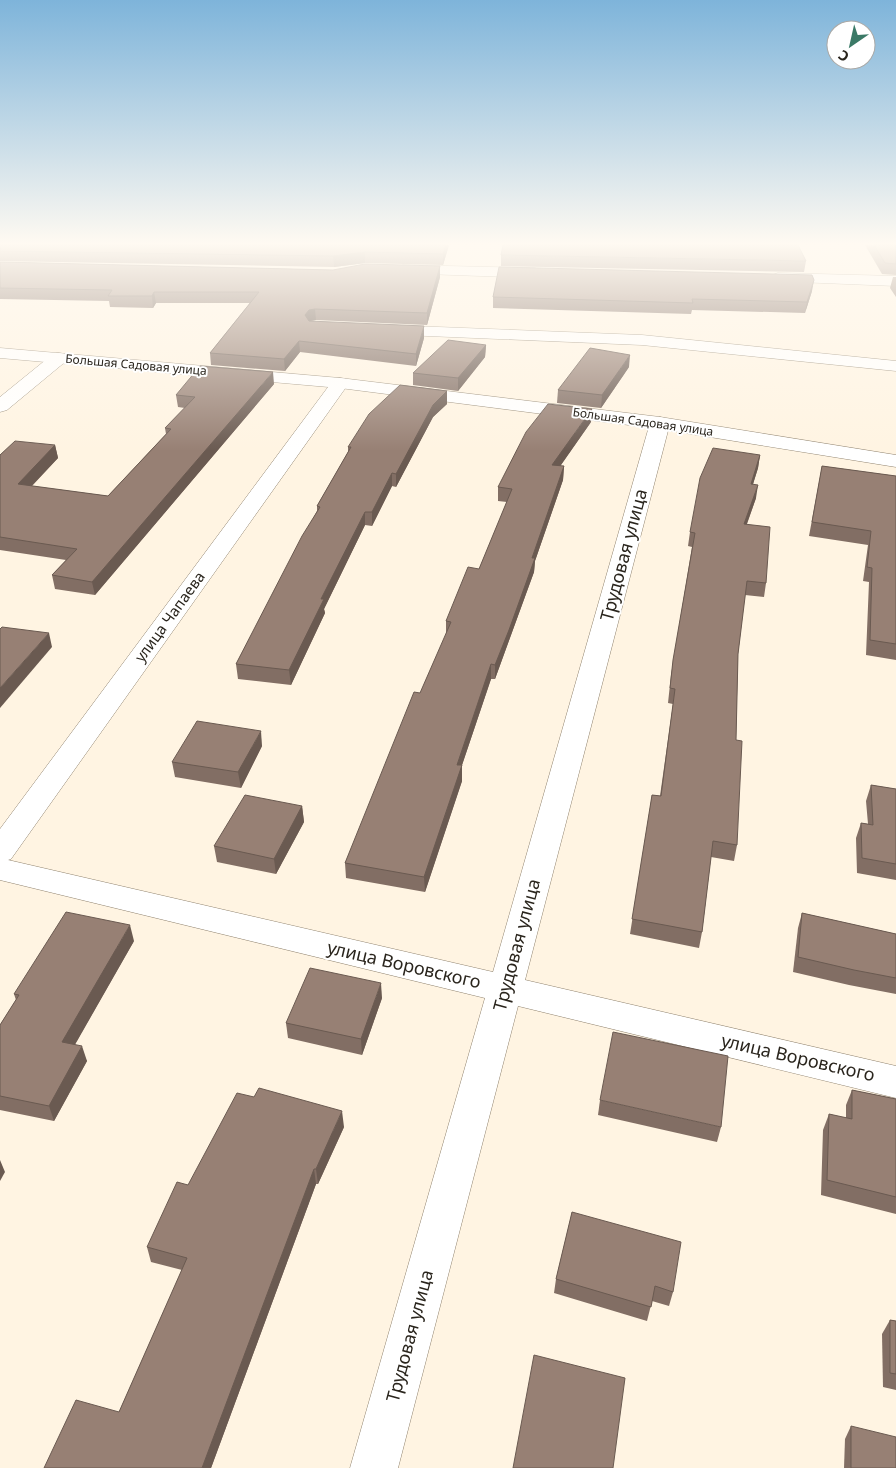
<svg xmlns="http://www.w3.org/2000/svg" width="896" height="1468" viewBox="0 0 896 1468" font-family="'Noto Sans',sans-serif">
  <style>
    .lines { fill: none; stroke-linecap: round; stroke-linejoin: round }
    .minor-casing { stroke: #90836f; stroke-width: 1 }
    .major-casing { stroke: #90836f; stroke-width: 1 }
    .minor { fill: #fff; fill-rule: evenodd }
    .major { fill: #fff; fill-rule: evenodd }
    .wall { fill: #826e64 }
    .shaded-wall { fill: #6a5a51 }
    .building { fill: #978074; stroke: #6a5a51 }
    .labels { text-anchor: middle; stroke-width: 4; stroke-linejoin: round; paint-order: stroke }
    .far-street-label { font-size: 12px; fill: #2a251d; stroke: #fff }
    .street-label { font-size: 15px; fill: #2a251d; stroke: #fff }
    .near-street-label { font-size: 18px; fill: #2a251d; stroke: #fff }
  </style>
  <rect width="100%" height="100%" fill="#fff4e2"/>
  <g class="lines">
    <defs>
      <g id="minor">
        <polygon points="403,265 535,268 540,270 543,273 540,276 535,278 398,273 395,270 398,267"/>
        <polygon points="778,273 896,276 896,286 773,281 770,278 773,275"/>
        <polygon points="386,325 642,335 896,361 896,371 642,345 380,334 378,330 380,326"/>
        <polygon points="59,353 65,354 68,358 65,362 7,410 0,412 0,397 53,354"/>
        <polygon points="340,378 346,379 349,383 11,859 8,860 493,972 650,423 653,419 660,417 667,419 670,423 525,980 896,1066 896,1098 518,1006 398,1468 350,1468 485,998 0,880 0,829 334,379"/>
      </g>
      <polygon id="major" points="0,348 340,378 660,417 896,455 896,467 660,429 340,388 0,358"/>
    </defs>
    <use href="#minor" class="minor-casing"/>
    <use href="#major" class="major-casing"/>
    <use href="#minor" class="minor"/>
    <use href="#major" class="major"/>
  </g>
  <g class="wall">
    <polygon points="0,245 449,245 443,265 365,263 334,267 0,261"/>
    <polygon points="865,245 896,245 896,275 882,274"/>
    <polygon points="501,255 806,261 804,272 501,266"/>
    <polygon points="0,262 333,270 440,266 440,277 427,325 316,320 310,321 424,338 416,366 300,352 285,371 211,365 210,353 250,303 156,303 153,308 110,307 109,301 0,299"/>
    <polygon points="893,277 896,277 896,297 890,288"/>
    <polygon points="812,291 805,313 692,310 691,314 493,308 493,297"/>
    <polygon points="486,345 485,357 458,391 413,385 413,373"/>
    <polygon points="629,367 601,408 557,403 558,390"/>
    <polygon points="274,384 95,595 55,589 52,575 66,560 0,550 0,455 55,445 58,458 32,486 108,496 166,434 165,428 185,408 178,407 176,395"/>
    <polygon points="447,391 447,404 433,417 396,487 392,486 372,526 365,525 324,609 325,613 291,685 238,679 236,664 317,511 317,506 348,452 348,447"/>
    <polygon points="591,422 560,466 564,466 563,480 535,561 534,572 495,679 491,679 462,765 462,781 425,892 346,878 345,863 446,635 446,621 479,569 507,502 498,501 498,487"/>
    <polygon points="760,455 758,468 753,484 756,498 747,524 766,583 764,597 745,595 738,654 736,740 737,845 734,861 711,857 702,932 699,948 630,934 652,795 660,796 673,704 668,703 671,675 692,547 688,546 690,532"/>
    <polygon points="822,466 896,476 896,660 866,655 869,582 863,581 868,545 809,536"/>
    <polygon points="262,746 241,788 175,777 172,762"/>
    <polygon points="871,785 896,789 896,880 857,873 856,838 861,823 868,824 866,801"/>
    <polygon points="302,806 304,822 276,874 217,862 214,846"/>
    <polygon points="802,913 896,934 896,994 849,985 793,972 798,928"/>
    <polygon points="134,941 75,1044 87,1061 54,1121 0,1110 0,1025 16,1000 14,994"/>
    <polygon points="382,998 362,1055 288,1038 286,1023"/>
    <polygon points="852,1090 896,1099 896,1214 821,1195 823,1130 829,1114 846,1118 846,1105"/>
    <polygon points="600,1100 721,1127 717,1142 598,1115"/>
    <polygon points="344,1127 318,1184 316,1184 211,1468 44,1468 119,1412 182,1270 151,1262 147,1247 188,1185"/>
    <polygon points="572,1212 673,1292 669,1306 652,1301 647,1321 554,1293 556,1279"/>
    <polygon points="890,1320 896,1321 896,1390 883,1387 882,1334"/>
    <polygon points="851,1426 896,1468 844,1468 845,1439"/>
  </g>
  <g class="shaded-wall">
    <polygon points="446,245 449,245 443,265 443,254"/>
    <polygon points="365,252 365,263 334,267 333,256"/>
    <polygon points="440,266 440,277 427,325 427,313"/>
    <polygon points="814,280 812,291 805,313 807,302"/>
    <polygon points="154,292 156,303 153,308 152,296"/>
    <polygon points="315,309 316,320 310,321 306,326 305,315 309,310"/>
    <polygon points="424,326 424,338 416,366 416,354"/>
    <polygon points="299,341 300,352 285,371 284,359"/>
    <polygon points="486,345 485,357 458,391 458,378"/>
    <polygon points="630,355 629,367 601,408 602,395"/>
    <polygon points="273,372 274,384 95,595 92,582"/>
    <polygon points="447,391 447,404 433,417 396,487 396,474 433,405"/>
    <polygon points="592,409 591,422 552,478 552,465"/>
    <polygon points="55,445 58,458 21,497 18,484"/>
    <polygon points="760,455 758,468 749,497 751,484"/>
    <polygon points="564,466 563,480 535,561 534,572 495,679 495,665"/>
    <polygon points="392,473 392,486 372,526 372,512"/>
    <polygon points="758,485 756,498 742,537 744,524"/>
    <polygon points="365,512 365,525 324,609 325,613 291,685 289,670 321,599"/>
    <polygon points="49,633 52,647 0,708 0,688"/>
    <polygon points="491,664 491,679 457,780 457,765"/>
    <polygon points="261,731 262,746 241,788 238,772"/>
    <polygon points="462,765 462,781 425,892 424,877"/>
    <polygon points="302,806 304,822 276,874 274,859"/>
    <polygon points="130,925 134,941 68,1057 62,1042"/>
    <polygon points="381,983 382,998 362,1055 361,1039"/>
    <polygon points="82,1046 87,1061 54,1121 49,1106"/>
    <polygon points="342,1111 344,1127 318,1184 316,1169"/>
    <polygon points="0,1160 5,1172 0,1181"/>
    <polygon points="314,1169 316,1184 211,1468 202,1468"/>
  </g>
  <g class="building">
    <polygon points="0,245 446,245 443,254 365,252 333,256 0,251"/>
    <polygon points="503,245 798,245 806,261 501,255"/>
    <polygon points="874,245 896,245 896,264 885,263"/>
    <polygon points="0,262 333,270 365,264 440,266 427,313 315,309 309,310 305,315 309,321 424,326 416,354 299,341 284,359 210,353 259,292 154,292 152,296 108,296 112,290 0,288"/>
    <polygon points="499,267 812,275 814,280 807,302 692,299 693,303 493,297"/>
    <polygon points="448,340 486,345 458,378 413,373"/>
    <polygon points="590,348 630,355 602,395 558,390"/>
    <polygon points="200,366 273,372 92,582 52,575 77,549 0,537 0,455 15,441 55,445 18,484 108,496 171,429 165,428 195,397 176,395"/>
    <polygon points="400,385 447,391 433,405 396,474 392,473 372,512 365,512 321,599 324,599 289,670 236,664 302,536 320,507 317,506 351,447 348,447 369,414"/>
    <polygon points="548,404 592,409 552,465 564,466 532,558 535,558 509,630 495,665 491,664 457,765 462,765 424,877 345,863 414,692 420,693 451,622 446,621 468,567 479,569 512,489 498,487 526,432"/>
    <polygon points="713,448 760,455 751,484 758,485 744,524 770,527 766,583 747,581 738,654 736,740 742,741 737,845 713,841 702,932 632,919 652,795 661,796 675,689 670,688 673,660 695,533 690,532 700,478"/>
    <polygon points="822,466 896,476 896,644 870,640 872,568 867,567 871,531 812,522"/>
    <polygon points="2,627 49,633 0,688 0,629"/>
    <polygon points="197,721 261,731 238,772 172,762"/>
    <polygon points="871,785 896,789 896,864 862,858 861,823 873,825"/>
    <polygon points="245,795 302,806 274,859 214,846"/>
    <polygon points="66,912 130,925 62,1042 82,1046 49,1106 0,1096 0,1025 19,995 14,994"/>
    <polygon points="802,913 896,934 896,978 854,970 798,957"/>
    <polygon points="310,968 381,983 361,1039 286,1023"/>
    <polygon points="613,1032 728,1056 721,1127 600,1100"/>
    <polygon points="259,1088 342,1111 316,1169 314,1169 202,1468 44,1468 76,1400 119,1412 187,1258 147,1247 177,1182 188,1185 237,1093 254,1097"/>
    <polygon points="852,1090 896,1099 896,1197 827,1180 829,1114 852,1119"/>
    <polygon points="572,1212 681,1242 673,1292 655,1286 651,1307 556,1279"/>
    <polygon points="890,1320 896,1321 896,1374 890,1373"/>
    <polygon points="534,1355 625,1378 613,1468 513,1468"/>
    <polygon points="851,1426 896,1437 896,1468 851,1468"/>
  </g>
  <linearGradient id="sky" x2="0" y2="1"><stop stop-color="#7eb4da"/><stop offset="0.54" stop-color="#fffaf2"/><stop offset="1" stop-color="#fffaf2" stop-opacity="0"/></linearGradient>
  <rect width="896" height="451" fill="url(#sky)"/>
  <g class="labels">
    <g class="far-street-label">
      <text transform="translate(136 365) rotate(5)" y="4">Большая Садовая улица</text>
      <text transform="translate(643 422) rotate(8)" y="4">Большая Садовая улица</text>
    </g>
    <g class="street-label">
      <text transform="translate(170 617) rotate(-54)" y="5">улица Чапаева</text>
    </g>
    <g class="near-street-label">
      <text transform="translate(624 555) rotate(-75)" y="6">Трудовая улица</text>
      <text transform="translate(517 945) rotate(-75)" y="6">Трудовая улица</text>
      <text transform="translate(404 965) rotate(13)" y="6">улица Воровского</text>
      <text transform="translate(798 1058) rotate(13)" y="6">улица Воровского</text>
      <text transform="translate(410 1336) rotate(-75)" y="6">Трудовая улица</text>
    </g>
  </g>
  <g transform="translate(851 45) rotate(214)"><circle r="24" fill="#ffffff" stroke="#aaa8a5"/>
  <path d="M0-4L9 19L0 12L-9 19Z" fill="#3a7966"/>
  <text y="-8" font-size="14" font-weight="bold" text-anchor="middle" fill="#2a251d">С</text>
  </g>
</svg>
